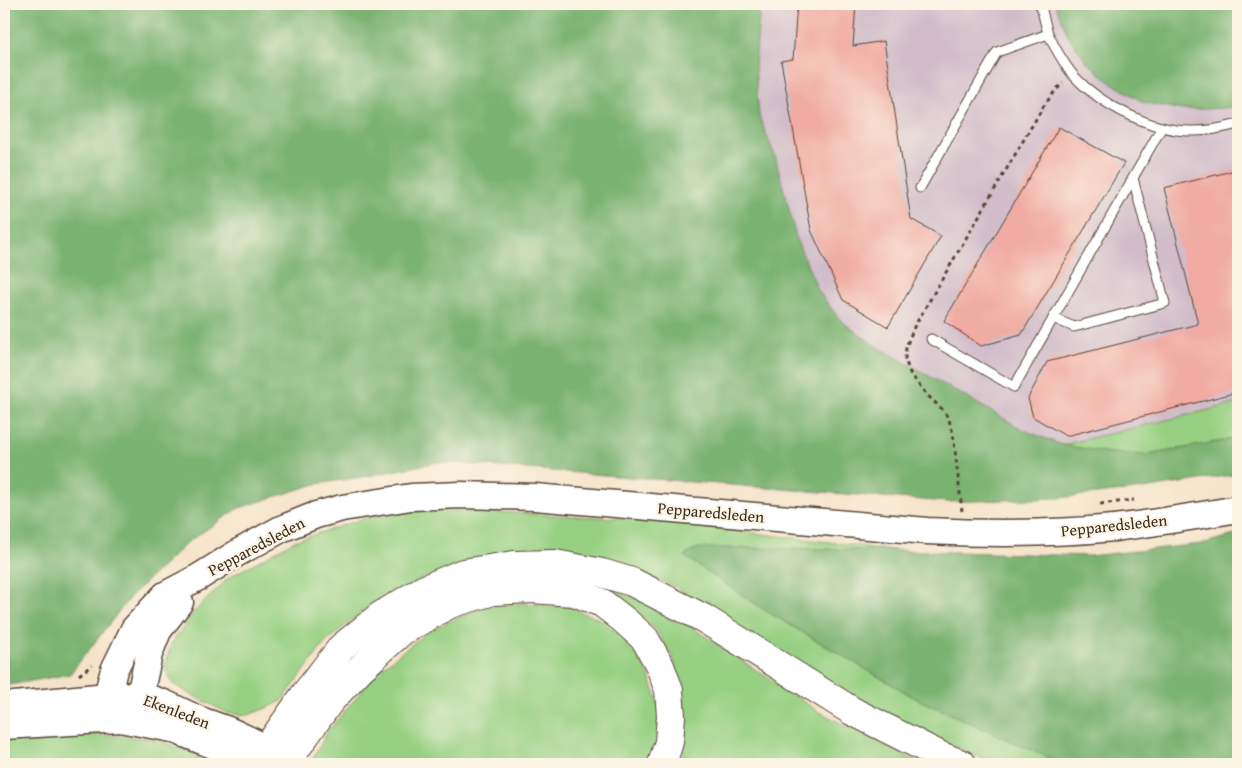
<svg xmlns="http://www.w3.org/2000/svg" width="1242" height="768" viewBox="0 0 1242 768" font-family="'Gentium Book Plus',serif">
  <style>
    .industrial { fill: #d1bdca }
    .green { fill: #97d083; stroke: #697d50 }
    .forest { fill: #79b271; stroke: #5a6e48 }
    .building { fill: #f0aba3 }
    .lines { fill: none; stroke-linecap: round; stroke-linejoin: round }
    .lane-casing { stroke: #574638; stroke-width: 11 }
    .secondary-casing { stroke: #574638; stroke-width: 29 }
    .highway-casing { stroke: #574638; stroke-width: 30 }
    .path { stroke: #574638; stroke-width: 3; stroke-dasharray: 4 4; stroke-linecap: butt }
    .lane { stroke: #fff; stroke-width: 9 }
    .secondary { stroke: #fff; stroke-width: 26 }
    .highway { stroke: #fff; stroke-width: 28 }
    .labels { text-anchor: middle; stroke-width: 4.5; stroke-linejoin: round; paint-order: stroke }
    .street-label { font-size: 16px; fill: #3b2a1e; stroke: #fcf5e5 }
  </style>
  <rect width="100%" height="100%" fill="#fcf5e5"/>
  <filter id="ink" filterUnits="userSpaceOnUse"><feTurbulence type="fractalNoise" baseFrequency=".02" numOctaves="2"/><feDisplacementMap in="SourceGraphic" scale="10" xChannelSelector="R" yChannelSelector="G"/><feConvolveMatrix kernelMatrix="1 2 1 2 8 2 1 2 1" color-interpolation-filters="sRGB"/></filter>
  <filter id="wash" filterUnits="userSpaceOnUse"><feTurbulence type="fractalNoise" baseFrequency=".0096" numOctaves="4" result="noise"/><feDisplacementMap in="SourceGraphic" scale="20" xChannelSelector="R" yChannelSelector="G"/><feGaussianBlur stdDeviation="1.12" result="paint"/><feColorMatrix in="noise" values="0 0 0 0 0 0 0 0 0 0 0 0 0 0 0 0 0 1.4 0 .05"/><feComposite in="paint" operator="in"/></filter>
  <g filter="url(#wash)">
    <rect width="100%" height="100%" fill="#f5e3c9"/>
    <polygon class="industrial" points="760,4 1055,4 1068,35 1110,82 1143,102 1182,110 1226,108 1238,105 1238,403 1062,445 1024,430 873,344 841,321 819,292 797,241 775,156 759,116 755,66"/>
    <g class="green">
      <polygon points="1238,403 1238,438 1148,455 1110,453 1062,445"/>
      <polygon points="429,509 638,519 895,550 731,548 685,556 766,611 917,699 1063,764 996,764 915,730 810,671 674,586 596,556 545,550 482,557 420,580 368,606 324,644 282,701 269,707 248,715 228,713 190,694 172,683 165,666 171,644 194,612 228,578 294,541 372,516"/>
      <polygon points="602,584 675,616 819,712 922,764 680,764 682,759 686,729 683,688 673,658 656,630"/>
      <polygon points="524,603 569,607 599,619 629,641 648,673 660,707 657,738 648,764 310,764 328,731 380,669 430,630 484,607"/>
      <polygon points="83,734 148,738 202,755 209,764 4,764 4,740"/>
    </g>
    <g class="forest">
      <polygon points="4,4 760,4 755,66 759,116 775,156 797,241 819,292 841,321 873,344 1024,430 1062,445 1110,453 1148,455 1238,438 1238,474 1143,489 1058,498 948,502 438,462 368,476 316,484 239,508 189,541 131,596 70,674 4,686"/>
      <polygon points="1055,4 1238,4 1238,105 1226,108 1182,110 1143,102 1110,82 1087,62 1068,35"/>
      <polygon points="1238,534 1238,764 1063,764 917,699 766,611 684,556 698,548 731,548 895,550 1089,556 1201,544"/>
    </g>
    <g id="blocks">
      <g class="building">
        <polygon points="797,4 856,4 853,46 884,41 911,219 941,236 888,327 843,300 811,230 781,61 793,59"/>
        <polygon points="1059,127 1124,163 1021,335 981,346 944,321"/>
        <polygon points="1236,170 1238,178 1238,392 1066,436 1033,417 1028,398 1047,362 1198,324 1164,188"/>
      </g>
    </g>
  </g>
  <g filter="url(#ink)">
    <use href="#blocks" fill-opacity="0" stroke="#574638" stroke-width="1"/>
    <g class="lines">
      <defs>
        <g id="lane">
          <path d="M1040,4C1043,13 1045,24 1048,33C1053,45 1066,67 1074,76C1101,105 1153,132 1193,131C1208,131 1224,128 1238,124"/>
          <polyline points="920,188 997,52 1048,34"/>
          <polyline points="1053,318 1074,327 1165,303 1133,178"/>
          <polyline points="931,339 1014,387 1162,127"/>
        </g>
        <g id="secondary">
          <polyline points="4,706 107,696 140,695 164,703 200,720 228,730 267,748 275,764"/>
          <polyline points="129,709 140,695 149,654 158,631 180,602"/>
          <path d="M120,719L107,696L114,670L134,629L165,595L199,577L239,552L281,529L316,515L342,508L411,497L461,495L535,497L927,531C990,534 1052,534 1114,528C1155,523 1197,516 1238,509"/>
          <polyline points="4,726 120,719 172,729 215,746 248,764"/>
        </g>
        <g id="highway">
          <polyline points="267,748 306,693 342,647 380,616 423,590 463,573 514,565 555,564 602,573 632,582 703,618 852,711 941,756 962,764"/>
          <polyline points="285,764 330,701 362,667 402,631 450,604 493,591 531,589 574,592 602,603 624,620 645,639 660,666 669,690 671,716 669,742 662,764"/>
        </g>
      </defs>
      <use href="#lane" class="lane-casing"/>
      <use href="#secondary" class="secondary-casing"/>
      <use href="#highway" class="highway-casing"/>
      <g class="path">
        <polyline points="1100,504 1134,500"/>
        <polyline points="962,511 953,433 949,420 944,411 926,394 910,373 905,359 906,347 914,327 1043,107 1055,91 1063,83"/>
        <polyline points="79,675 92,665"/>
      </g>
      <use href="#lane" class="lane"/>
      <use href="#secondary" class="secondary"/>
      <use href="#highway" class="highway"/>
    </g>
  </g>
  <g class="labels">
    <g class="street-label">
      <text transform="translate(711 512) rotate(5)" y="6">Pepparedsleden</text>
      <text transform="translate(1114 525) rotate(-6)" y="6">Pepparedsleden</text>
      <text transform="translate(256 546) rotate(-28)" y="6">Pepparedsleden</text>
      <text transform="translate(177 711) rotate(21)" y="6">Ekenleden</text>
    </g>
  </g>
  <rect width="1242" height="768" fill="none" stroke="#fcf5e5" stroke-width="20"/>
</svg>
